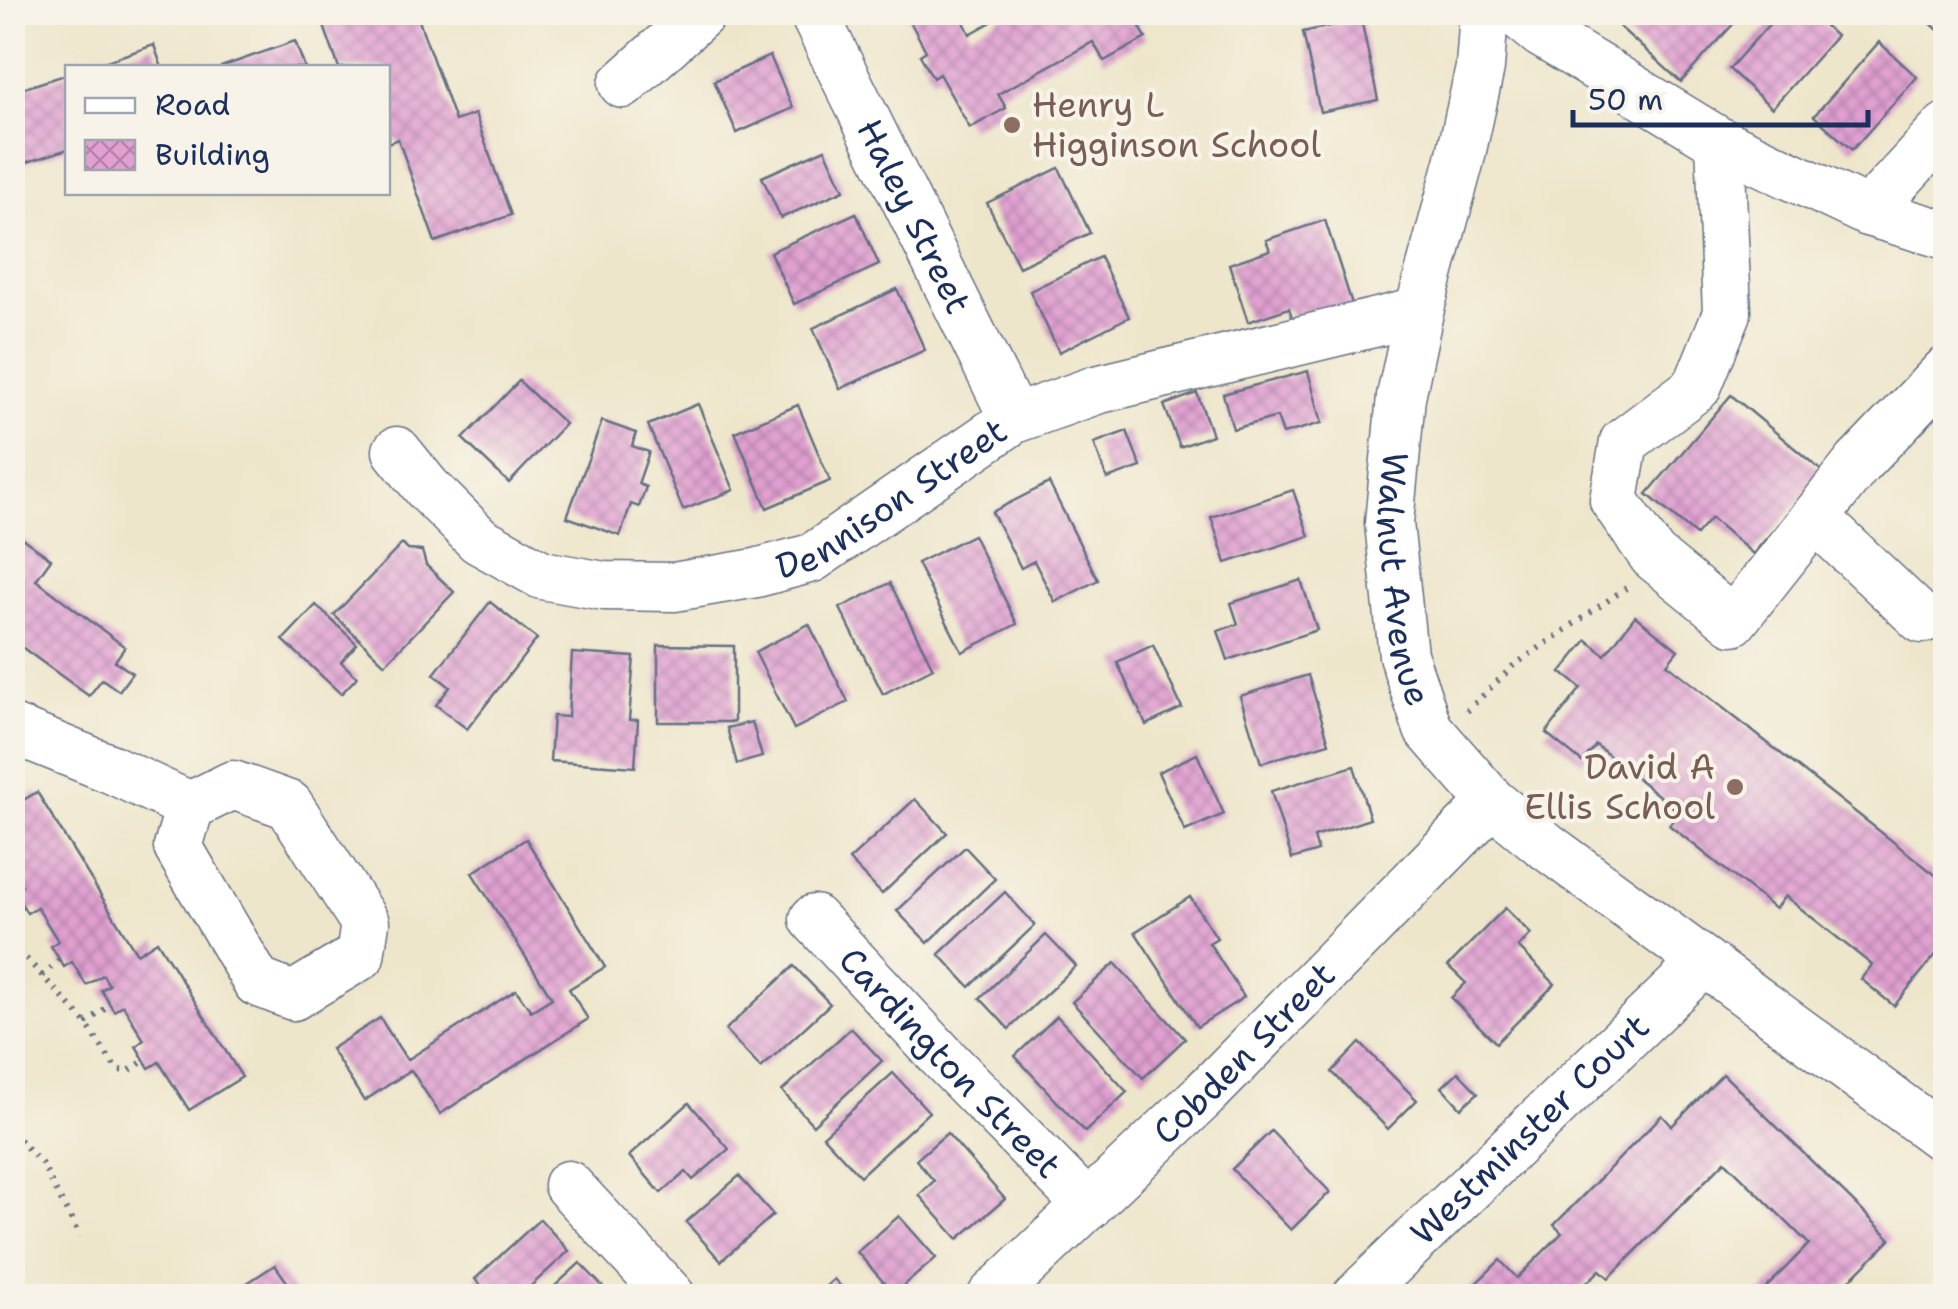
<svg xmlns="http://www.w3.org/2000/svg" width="1958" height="1309" viewBox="0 0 1958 1309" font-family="'Shantell Sans',sans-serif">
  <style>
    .building { fill: url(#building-cross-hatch) }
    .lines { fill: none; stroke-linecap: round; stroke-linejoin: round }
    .minor-casing { stroke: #656f84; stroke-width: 51 }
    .path { stroke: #656f84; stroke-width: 6; stroke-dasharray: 2.5 8; stroke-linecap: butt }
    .minor { stroke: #fff; stroke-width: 48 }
    .education-dot { fill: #8d6e63; stroke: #f7f3e8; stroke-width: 4 }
    .labels { text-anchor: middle; stroke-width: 8; stroke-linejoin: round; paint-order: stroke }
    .education-label { font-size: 35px; fill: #785e54; stroke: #f7f3e8; text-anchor: start }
    .street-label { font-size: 35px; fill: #1b2f5e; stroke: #f7f3e8 }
  </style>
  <defs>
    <pattern id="building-cross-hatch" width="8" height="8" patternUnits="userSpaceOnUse" patternTransform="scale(2.5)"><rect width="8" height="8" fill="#e1a0d1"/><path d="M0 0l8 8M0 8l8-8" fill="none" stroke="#b683ad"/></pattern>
  </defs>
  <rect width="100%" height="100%" fill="#f7f3e8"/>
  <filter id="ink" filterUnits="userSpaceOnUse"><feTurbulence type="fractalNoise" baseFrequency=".01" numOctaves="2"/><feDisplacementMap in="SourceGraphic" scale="20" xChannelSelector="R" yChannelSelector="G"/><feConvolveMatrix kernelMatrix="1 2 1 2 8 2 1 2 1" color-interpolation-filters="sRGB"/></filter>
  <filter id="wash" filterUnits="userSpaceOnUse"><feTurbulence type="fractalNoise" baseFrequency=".0048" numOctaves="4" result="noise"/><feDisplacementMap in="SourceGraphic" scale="40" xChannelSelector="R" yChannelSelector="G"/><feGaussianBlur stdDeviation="2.25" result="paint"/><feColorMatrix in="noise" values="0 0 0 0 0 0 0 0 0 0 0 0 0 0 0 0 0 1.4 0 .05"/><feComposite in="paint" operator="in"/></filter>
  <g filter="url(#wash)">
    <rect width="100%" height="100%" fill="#eee6cb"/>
    <g id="blocks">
      <g class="building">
        <polygon points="319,12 416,12 455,121 475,114 511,215 435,242 398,139 388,143 388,68 339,68"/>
        <polygon points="905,12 959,12 970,34 1009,12 1132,12 1146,38 1104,61 1093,42 998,94 1006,108 970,128 939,74 933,78 920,55 926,51"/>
        <polygon points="1603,12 1723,12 1734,23 1681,82"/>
        <polygon points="1780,12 1810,12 1836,36 1772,108 1729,69"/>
        <polygon points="1918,12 1946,12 1946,37"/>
        <polygon points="1361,19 1378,100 1320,112 1303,32"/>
        <polygon points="295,41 305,68 221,68 221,67"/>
        <polygon points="1879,42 1917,77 1852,150 1814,116"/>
        <polygon points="154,45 162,68 89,68 89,67"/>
        <polygon points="770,56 793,108 737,133 714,81"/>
        <polygon points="68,74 68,149 12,167 12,92"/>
        <polygon points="825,149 844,190 781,218 762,177"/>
        <polygon points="1059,168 1090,233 1019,267 987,203"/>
        <polygon points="856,213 879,265 794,304 770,252"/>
        <polygon points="1325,220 1353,307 1295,326 1289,308 1248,322 1229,264 1270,250 1266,240"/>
        <polygon points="1100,257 1129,317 1059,352 1030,291"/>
        <polygon points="897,289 925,350 840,389 813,328"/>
        <polygon points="1308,371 1322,423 1283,434 1277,417 1233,429 1223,394"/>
        <polygon points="519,381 565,424 509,483 463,439"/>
        <polygon points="1197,393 1212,435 1180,447 1164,405"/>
        <polygon points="1731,395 1823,472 1753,554 1711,518 1696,535 1647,494"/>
        <polygon points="698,404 734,490 683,510 648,425"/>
        <polygon points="798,405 830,481 767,508 735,432"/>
        <polygon points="602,421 636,433 632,446 649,452 638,484 646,487 639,507 631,504 620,536 567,517"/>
        <polygon points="1127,431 1141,467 1107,479 1094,443"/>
        <polygon points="1049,483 1098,580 1055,602 1034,561 1021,568 992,512"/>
        <polygon points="1293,490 1309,536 1226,563 1211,517"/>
        <polygon points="12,531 51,559 36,580 125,647 115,661 132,673 119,691 102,679 89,696 12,640"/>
        <polygon points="973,535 1017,624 962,652 917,563"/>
        <polygon points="402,544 408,550 422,551 426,565 454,592 385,664 334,615"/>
        <polygon points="1301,580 1317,630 1228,660 1218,631 1238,624 1231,603"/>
        <polygon points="890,583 933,668 883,694 840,608"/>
        <polygon points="490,602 537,639 467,729 436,705 450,687 434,674"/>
        <polygon points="316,605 357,644 341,662 357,677 341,694 283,640"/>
        <polygon points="1635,616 1678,650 1667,664 1938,877 1946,868 1946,942 1894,1006 1861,979 1872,965 1785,896 1775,909 1669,825 1679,812 1596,745 1582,762 1546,733 1581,688 1561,672 1587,640 1605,655"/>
        <polygon points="809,624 848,702 794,729 755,652"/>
        <polygon points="658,645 734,646 734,722 658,722"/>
        <polygon points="1153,645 1182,708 1146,725 1117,662"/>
        <polygon points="572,653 634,657 629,720 638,720 635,767 550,761 553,716 568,717"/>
        <polygon points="1308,675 1329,743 1261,763 1240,696"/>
        <polygon points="752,722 762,757 737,764 727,728"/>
        <polygon points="1197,754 1224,814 1185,831 1158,772"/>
        <polygon points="1354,766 1370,819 1314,837 1318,851 1292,859 1271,791"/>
        <polygon points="37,792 137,954 157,941 242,1077 189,1110 159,1062 149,1068 136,1046 144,1040 123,1005 114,1011 101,990 109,985 103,975 86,985 72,962 64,967 51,946 58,941 37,907 27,913 14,892 22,886 12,871 12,807"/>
        <polygon points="915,799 947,833 882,894 849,860"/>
        <polygon points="526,839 605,967 569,989 588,1019 440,1114 411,1070 364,1101 331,1049 380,1018 407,1060 516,990 531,1011 552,998 472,873"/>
        <polygon points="965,847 995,879 928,943 897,911"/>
        <polygon points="1005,892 1035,925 970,987 939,954"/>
        <polygon points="1190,897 1217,938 1209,943 1244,997 1197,1027 1135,932"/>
        <polygon points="1505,908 1531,934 1518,947 1555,984 1496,1043 1451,998 1466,983 1448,966"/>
        <polygon points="1046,935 1076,966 1009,1029 980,998"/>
        <polygon points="1115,963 1185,1039 1143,1078 1072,1002"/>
        <polygon points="794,966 830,1004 761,1068 725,1030"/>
        <polygon points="1057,1016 1127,1092 1085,1132 1015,1056"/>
        <polygon points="851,1028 882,1061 813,1125 782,1091"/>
        <polygon points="1360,1043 1417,1100 1388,1129 1332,1072"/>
        <polygon points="1458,1072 1478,1093 1461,1108 1442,1087"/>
        <polygon points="893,1073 929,1112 860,1176 823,1136"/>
        <polygon points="1723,1074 1891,1239 1834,1296 1758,1296 1809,1244 1725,1161 1609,1278 1600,1270 1573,1296 1463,1296 1500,1260 1517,1278 1562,1233 1554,1225 1662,1115 1672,1126"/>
        <polygon points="689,1103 729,1149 693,1180 686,1172 661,1193 629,1156"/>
        <polygon points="1271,1131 1330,1192 1291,1230 1232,1169"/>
        <polygon points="947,1133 1005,1199 958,1239 919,1195 934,1181 916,1160"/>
        <polygon points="739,1176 773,1215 721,1261 686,1222"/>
        <polygon points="899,1216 936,1258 894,1294 857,1252"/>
        <polygon points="540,1219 569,1251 520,1296 491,1296 475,1279"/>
        <polygon points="580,1263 609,1293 605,1296 544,1296"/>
        <polygon points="275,1265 297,1296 227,1296"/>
        <polygon points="834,1279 849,1296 815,1296"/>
      </g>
    </g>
  </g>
  <g filter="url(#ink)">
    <use href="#blocks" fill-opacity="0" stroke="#656f84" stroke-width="2.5"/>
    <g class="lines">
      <defs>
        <g id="minor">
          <path id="s1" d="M813,12L1014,419"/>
          <path id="s2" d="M1484,12L1480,68L1460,159L1419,312L1401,397L1389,523L1403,655L1428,729L1492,802L1545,845L1946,1140"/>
          <polyline points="1515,12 1541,33 1720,142 1868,212 1946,235"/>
          <polyline points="623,84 703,12"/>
          <polyline points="1720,142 1727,313 1697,387 1624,442 1614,500 1653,556 1733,621 1858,463 1946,371"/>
          <polyline points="1868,212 1946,127"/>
          <path id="s3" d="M397,451L427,488L479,540L542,575L604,586L674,587L756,573L812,558L1014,419L1096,390L1419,312"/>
          <polyline points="1815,518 1922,619"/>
          <polyline points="12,729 111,769 190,806"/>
          <polygon points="233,785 289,805 365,923 360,956 293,996 257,982 178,847 190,806"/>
          <path id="s4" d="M814,919L946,1061L1088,1206"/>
          <polyline points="568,1185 671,1296"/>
          <path id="s5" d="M992,1296L1204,1095L1492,802"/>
          <path id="s6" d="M1357,1296L1704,962"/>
        </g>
      </defs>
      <use href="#minor" class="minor-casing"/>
      <g class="path">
        <polyline points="1467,711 1513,666 1626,588"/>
        <polyline points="12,913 23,906"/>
        <polyline points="12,943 86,1023 117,1070 129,1071 145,1060"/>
        <polyline points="42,976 59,960"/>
        <polyline points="86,1023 110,1005"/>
        <polyline points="12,1132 42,1164 80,1237"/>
      </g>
      <use href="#minor" class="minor"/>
    </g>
  </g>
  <g class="education-dot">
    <circle cx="1012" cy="125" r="10"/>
    <circle cx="1735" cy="787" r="10"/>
  </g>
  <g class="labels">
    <g class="education-label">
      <text x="1032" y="117">Henry L<tspan x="1032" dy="40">Higginson School</tspan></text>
      <text x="1715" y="779" text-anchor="end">David A<tspan x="1715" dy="40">Ellis School</tspan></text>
    </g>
    <g class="street-label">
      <text dy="12" stroke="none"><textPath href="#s1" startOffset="228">Haley Street</textPath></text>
      <text dy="12" stroke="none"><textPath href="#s3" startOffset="565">Dennison Street</textPath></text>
      <text dy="12" stroke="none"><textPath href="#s2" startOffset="578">Walnut Avenue</textPath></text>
      <text dy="12" stroke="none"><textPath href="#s5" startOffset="350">Cobden Street</textPath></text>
      <text dy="12" stroke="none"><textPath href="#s4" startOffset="198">Cardington Street</textPath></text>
      <text dy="12" stroke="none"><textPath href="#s6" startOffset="240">Westminster Court</textPath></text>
    </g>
  </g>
  <rect width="1958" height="1309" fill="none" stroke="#f7f3e8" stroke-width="50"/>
  <rect x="65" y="65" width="325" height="130" fill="#f7f3e8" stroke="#9fa5b1" stroke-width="2.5"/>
  <rect x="85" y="98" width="50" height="15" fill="#ffffff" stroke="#9fa5b1" stroke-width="2.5"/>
  <text x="155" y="115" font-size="30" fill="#1b2f5e">Road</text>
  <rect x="85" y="140" width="50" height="30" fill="url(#building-cross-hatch)" stroke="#9fa5b1" stroke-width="2.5"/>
  <text x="155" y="165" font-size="30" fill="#1b2f5e">Building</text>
  <path d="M1573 110v15h295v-15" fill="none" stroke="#1b2f5e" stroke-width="5"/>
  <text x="1588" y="110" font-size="30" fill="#1b2f5e" stroke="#f7f3e8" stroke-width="8" paint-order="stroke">50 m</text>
</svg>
